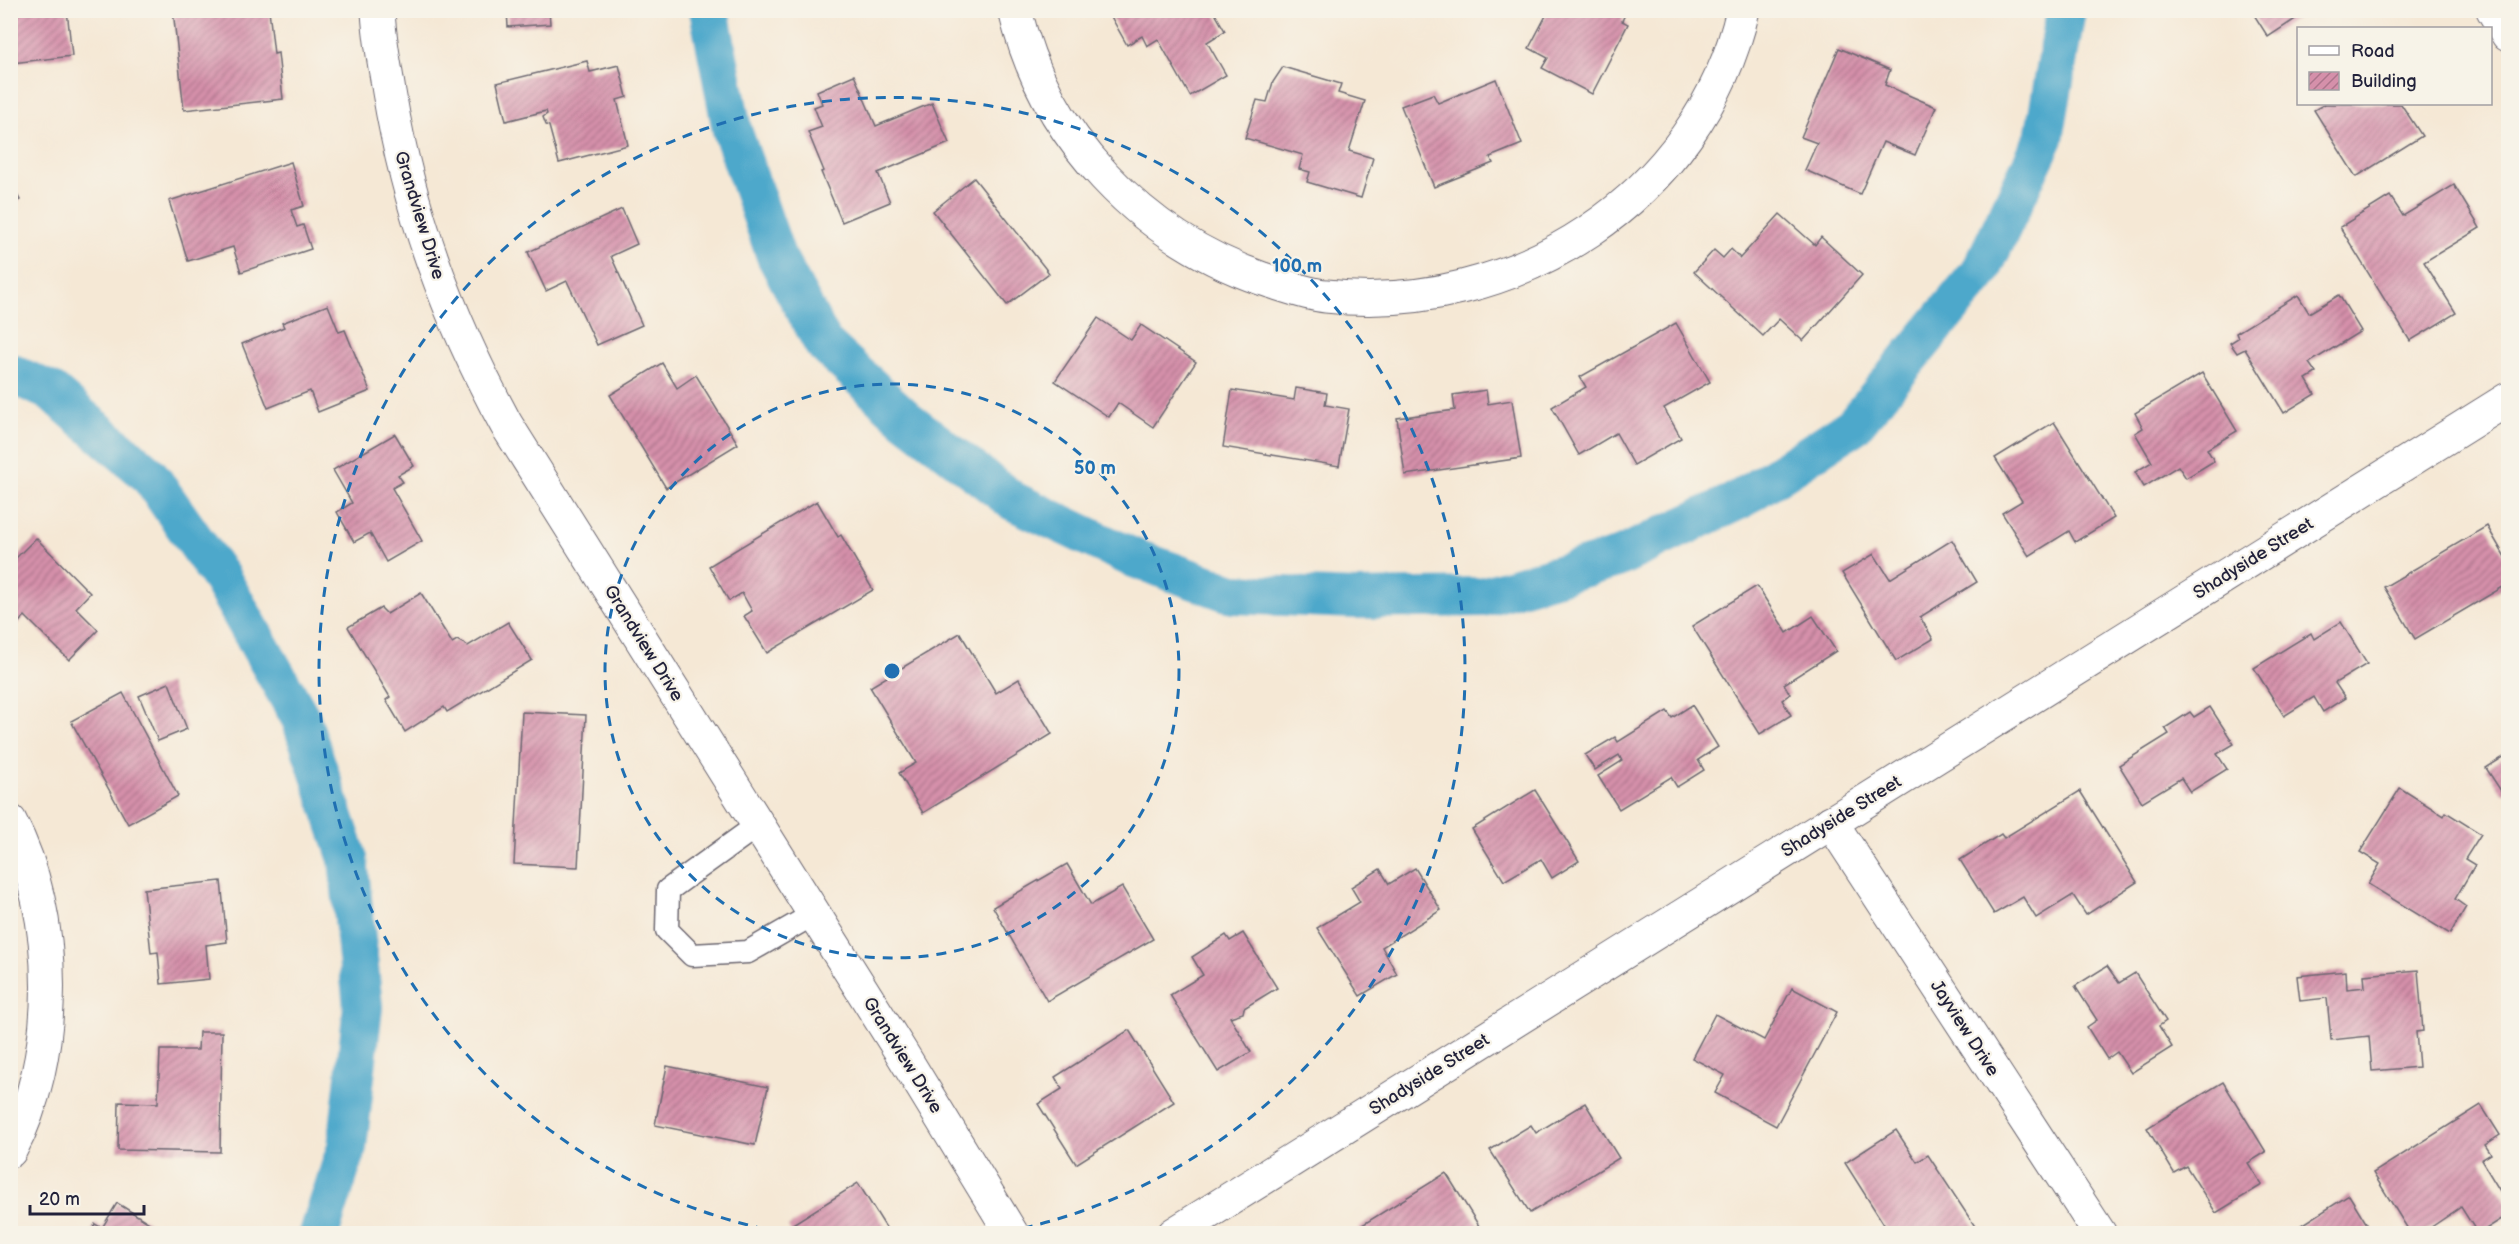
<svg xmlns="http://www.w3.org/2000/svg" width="2519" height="1244" viewBox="0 0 2519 1244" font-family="'Balsamiq Sans',sans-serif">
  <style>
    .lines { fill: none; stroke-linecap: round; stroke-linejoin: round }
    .canal { stroke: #4da8cb; stroke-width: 40 }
    .building { fill: url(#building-hatch) }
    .lane-casing { stroke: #6c6771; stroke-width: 25 }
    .street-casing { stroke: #6c6771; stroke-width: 35 }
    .lane { stroke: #fff; stroke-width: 22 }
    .street { stroke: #fff; stroke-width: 33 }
    .ring { fill: none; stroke: #1f6fb2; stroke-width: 3; stroke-dasharray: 10 8 }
    .labels { text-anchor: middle; stroke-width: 4.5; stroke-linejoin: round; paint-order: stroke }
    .street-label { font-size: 18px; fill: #22223b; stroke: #f7f3e8 }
    .centre { fill: #1f6fb2; stroke: #f7f3e8; stroke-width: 3 }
    .ring-label { font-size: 18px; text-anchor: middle; font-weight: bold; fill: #1f6fb2; stroke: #f7f3e8; stroke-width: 4.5; stroke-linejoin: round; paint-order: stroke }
  </style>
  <defs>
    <pattern id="building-hatch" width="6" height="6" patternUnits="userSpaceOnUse" patternTransform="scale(1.5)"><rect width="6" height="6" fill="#d590aa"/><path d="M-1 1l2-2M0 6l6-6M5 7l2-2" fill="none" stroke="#ac758c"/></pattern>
  </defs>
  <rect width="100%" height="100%" fill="#f7f3e8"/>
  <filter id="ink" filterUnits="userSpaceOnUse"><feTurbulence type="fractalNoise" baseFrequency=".0167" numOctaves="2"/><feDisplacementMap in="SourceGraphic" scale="12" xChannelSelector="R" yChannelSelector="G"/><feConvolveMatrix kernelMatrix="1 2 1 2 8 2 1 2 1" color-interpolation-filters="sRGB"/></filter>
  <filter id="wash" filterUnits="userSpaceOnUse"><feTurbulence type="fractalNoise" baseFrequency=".008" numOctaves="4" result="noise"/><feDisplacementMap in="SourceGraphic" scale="24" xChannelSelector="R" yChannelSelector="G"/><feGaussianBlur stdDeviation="1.35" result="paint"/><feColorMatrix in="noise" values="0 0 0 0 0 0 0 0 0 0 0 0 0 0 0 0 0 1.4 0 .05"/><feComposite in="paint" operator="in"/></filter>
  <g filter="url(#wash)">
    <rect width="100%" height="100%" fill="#f5e8d5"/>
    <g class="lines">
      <g class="canal">
        <polyline points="709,10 732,130 776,256 823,343 906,419 1013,501 1131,557 1233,594 1356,599 1482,597 1617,558 1739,500 1853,426 1981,271 2044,138 2065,16"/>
        <polyline points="10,373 52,392 149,475 221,578 301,719 348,859 363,1007 347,1147 319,1234"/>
      </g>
    </g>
    <g id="blocks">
      <g class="building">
        <polygon points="10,10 67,10 72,56 12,63"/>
        <polygon points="173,10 269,10 274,54 278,53 283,99 184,110"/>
        <polygon points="507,10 549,10 550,24 508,27"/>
        <polygon points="1113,10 1189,10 1191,15 1198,10 1213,10 1225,31 1207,42 1226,75 1190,96 1158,39 1147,46 1142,36 1127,45 1109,13"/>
        <polygon points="1549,10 1627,10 1622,21 1628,24 1592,94 1542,68 1548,58 1529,48"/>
        <polygon points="2251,10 2309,10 2268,37"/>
        <polygon points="1839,48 1890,70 1885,85 1936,107 1915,155 1883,142 1860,194 1805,170 1817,143 1801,137"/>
        <polygon points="587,61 590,72 619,65 627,97 617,100 628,145 559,163 549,126 546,125 543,117 547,114 546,111 506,121 497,83"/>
        <polygon points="1283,67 1341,84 1338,93 1365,101 1349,151 1373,158 1361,198 1307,182 1310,172 1299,169 1303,155 1245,138 1257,100 1267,102 1273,82"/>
        <polygon points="854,75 876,126 932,103 949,143 878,173 890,202 842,222 821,172 824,171 808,132 822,127 814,107 822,104 817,91"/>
        <polygon points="1496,79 1522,144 1490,157 1493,163 1434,187 1401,106 1433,94 1438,103"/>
        <polygon points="2325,104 2401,104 2422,136 2356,177 2314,110"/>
        <polygon points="291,162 304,206 291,210 297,227 303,225 311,249 241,272 233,247 188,261 169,201"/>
        <polygon points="974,178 1049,273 1007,305 933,211"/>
        <polygon points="10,182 20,200 10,205"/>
        <polygon points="2454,185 2480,228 2424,262 2456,313 2410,341 2340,227 2390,196 2403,216"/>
        <polygon points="622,209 637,244 611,256 642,325 597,345 567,281 546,291 528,252"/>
        <polygon points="1780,214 1815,245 1821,237 1862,275 1803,341 1779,319 1763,336 1694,272 1714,250 1723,258 1731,249 1740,258"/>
        <polygon points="2298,295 2309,313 2339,295 2361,331 2309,363 2316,373 2306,379 2315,394 2284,413 2245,349 2237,353 2230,343 2238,338 2236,333"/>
        <polygon points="328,305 339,332 345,330 370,391 318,412 310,391 268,408 242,344 284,327 282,323"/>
        <polygon points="1098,318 1131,340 1141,325 1196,362 1153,427 1118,403 1109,417 1055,381"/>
        <polygon points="1676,323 1710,382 1664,408 1681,438 1634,465 1616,433 1579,455 1552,407 1586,387 1580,377"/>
        <polygon points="662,363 677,388 696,375 738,444 666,488 610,395"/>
        <polygon points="2202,373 2237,431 2207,449 2214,461 2186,478 2178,466 2144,487 2135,472 2152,462 2135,433 2143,428 2135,413"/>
        <polygon points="1296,388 1327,393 1325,405 1349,409 1339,466 1223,447 1232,390 1294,400"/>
        <polygon points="1486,390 1488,404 1512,400 1521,458 1405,475 1397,418 1455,410 1453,395"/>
        <polygon points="2054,422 2114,518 2075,542 2069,531 2029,556 2002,513 2022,501 1995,458"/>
        <polygon points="395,434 414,466 398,475 403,482 392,488 422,541 386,562 370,533 354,542 337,512 352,503 333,470"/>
        <polygon points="817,501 838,537 841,535 873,590 767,653 744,616 752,611 742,593 729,601 709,566"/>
        <polygon points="2487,526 2508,562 2508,584 2415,639 2384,587"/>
        <polygon points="36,538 90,593 76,608 98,630 69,660 25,616 16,625 10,619 10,564"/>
        <polygon points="1952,540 1977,582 1920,617 1933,639 1896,661 1842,573 1874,554 1890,579"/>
        <polygon points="1757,586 1787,633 1813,616 1836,651 1784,684 1790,694 1782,700 1791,715 1760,734 1692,626"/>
        <polygon points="421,593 452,643 457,640 468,646 508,622 532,660 447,712 444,707 405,732 386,700 390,697 348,627 381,608 387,614"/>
        <polygon points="2341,622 2367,664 2335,683 2345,698 2323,712 2314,697 2284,716 2254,668 2311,633 2314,639"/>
        <polygon points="960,633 996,693 1019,679 1052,734 923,813 899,773 916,763 870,687"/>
        <polygon points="169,683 187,729 158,741 139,696"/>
        <polygon points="123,693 178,796 128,824 71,721"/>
        <polygon points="1692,705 1718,747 1698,760 1704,770 1677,787 1671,777 1619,809 1598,776 1622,761 1619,755 1595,770 1585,755 1615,737 1618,742 1667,711 1672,718"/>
        <polygon points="2210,707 2234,744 2217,754 2227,769 2190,792 2181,778 2142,802 2119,765 2169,734 2165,728 2190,712 2194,717"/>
        <polygon points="522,712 586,715 578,867 514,864"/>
        <polygon points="2508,754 2508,791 2503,794 2486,768"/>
        <polygon points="2400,788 2444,816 2446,812 2481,834 2465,859 2475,865 2455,899 2466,907 2450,934 2368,884 2380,864 2360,852"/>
        <polygon points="1535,790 1579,861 1552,878 1541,859 1504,881 1472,829"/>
        <polygon points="2080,791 2137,882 2086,915 2073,895 2036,918 2023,897 1994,914 1960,860 2001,834 2004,838"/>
        <polygon points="1067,864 1091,905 1122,887 1153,939 1047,1001 993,907"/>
        <polygon points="1415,868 1441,910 1382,947 1397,974 1360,996 1317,928 1360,902 1351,887 1380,869 1389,884"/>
        <polygon points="221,881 227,942 206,945 209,979 161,984 158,952 151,953 144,889"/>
        <polygon points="1243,933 1277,988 1244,1008 1243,1013 1230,1017 1251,1052 1218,1072 1170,995 1203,975 1192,957 1226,935 1230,941"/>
        <polygon points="2107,966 2119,983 2135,973 2166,1021 2159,1026 2172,1047 2131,1073 2117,1052 2107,1059 2087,1027 2097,1020 2075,986"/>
        <polygon points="2418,970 2423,1031 2416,1032 2419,1067 2372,1071 2369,1036 2331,1040 2327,998 2300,1001 2297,976 2346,971 2347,989 2365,987 2364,975"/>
        <polygon points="1792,988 1837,1012 1776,1126 1715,1093 1725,1075 1692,1058 1715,1014 1764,1040"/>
        <polygon points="1129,1030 1174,1102 1076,1164 1038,1104 1062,1089 1055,1077"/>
        <polygon points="199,1032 222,1032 220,1152 118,1150 119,1102 158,1103 160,1050 198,1050"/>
        <polygon points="667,1066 768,1087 755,1145 655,1125"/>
        <polygon points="2223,1082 2266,1152 2248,1163 2262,1185 2216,1213 2186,1166 2174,1173 2147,1128"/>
        <polygon points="1585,1103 1619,1158 1530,1213 1490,1150 1531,1125 1536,1133"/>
        <polygon points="2481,1105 2500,1135 2485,1145 2491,1154 2481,1160 2508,1204 2508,1215 2478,1234 2461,1207 2421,1234 2411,1234 2373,1173"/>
        <polygon points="1896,1130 1917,1162 1928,1155 1980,1234 1890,1234 1845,1163"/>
        <polygon points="1446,1173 1479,1226 1466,1234 1363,1234 1359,1227"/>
        <polygon points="858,1183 890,1234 792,1234 788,1227"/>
        <polygon points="2349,1195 2373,1234 2288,1234"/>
        <polygon points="117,1203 159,1229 156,1234 90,1234 95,1224 102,1228"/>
      </g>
    </g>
  </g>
  <g filter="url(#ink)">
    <use href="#blocks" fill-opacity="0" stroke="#6c6771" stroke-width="1.5"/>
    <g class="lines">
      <defs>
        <polyline id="lane" points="758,825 668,890 667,930 692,955 748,952 814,914"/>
        <g id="street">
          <path d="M378,10C379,38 385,65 389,92C409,212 448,317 506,424L901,1052L1012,1234"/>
          <path d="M1015,10C1044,136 1143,238 1263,279C1283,285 1305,294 1326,296C1513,317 1701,197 1743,10"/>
          <polyline points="2493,10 2508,35"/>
          <path d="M10,821C60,915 60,1058 10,1151"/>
          <polyline points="1831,822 2100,1234"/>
          <polyline points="1174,1234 2508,399"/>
        </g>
      </defs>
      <use href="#lane" class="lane-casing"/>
      <use href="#street" class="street-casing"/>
      <use href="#lane" class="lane"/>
      <use href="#street" class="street"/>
    </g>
  </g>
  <g class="ring">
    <circle cx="892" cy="671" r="287"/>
    <path d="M783 1233A573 573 0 1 1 1001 1233"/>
  </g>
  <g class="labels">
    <g class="street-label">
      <text transform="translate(420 215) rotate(73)" y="6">Grandview Drive</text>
      <text transform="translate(2253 558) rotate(-32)" y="6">Shadyside Street</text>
      <text transform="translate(644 643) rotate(58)" y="6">Grandview Drive</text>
      <text transform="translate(1841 816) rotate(-32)" y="6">Shadyside Street</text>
      <text transform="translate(1965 1028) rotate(57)" y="6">Jayview Drive</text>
      <text transform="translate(903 1055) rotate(58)" y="6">Grandview Drive</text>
      <text transform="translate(1429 1074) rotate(-32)" y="6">Shadyside Street</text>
    </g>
  </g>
  <circle cx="892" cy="671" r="9" class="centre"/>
  <g class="ring-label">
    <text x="1297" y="272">100 m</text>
    <text x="1095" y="474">50 m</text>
  </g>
  <rect width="2519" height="1244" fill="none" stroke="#f7f3e8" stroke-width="36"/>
  <rect x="2297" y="27" width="195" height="78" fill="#f7f3e8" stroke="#a29fa3" stroke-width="1.5"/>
  <rect x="2309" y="46" width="30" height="9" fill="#ffffff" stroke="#a29fa3" stroke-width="1.5"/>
  <text x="2351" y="57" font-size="18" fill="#22223b">Road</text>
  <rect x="2309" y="72" width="30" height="18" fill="url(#building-hatch)" stroke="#a29fa3" stroke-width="1.5"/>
  <text x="2351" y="87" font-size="18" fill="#22223b">Building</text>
  <path d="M30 1205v9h114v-9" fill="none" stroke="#22223b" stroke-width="3"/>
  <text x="39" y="1205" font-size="18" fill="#22223b" stroke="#f7f3e8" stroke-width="4.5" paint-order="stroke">20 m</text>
</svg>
